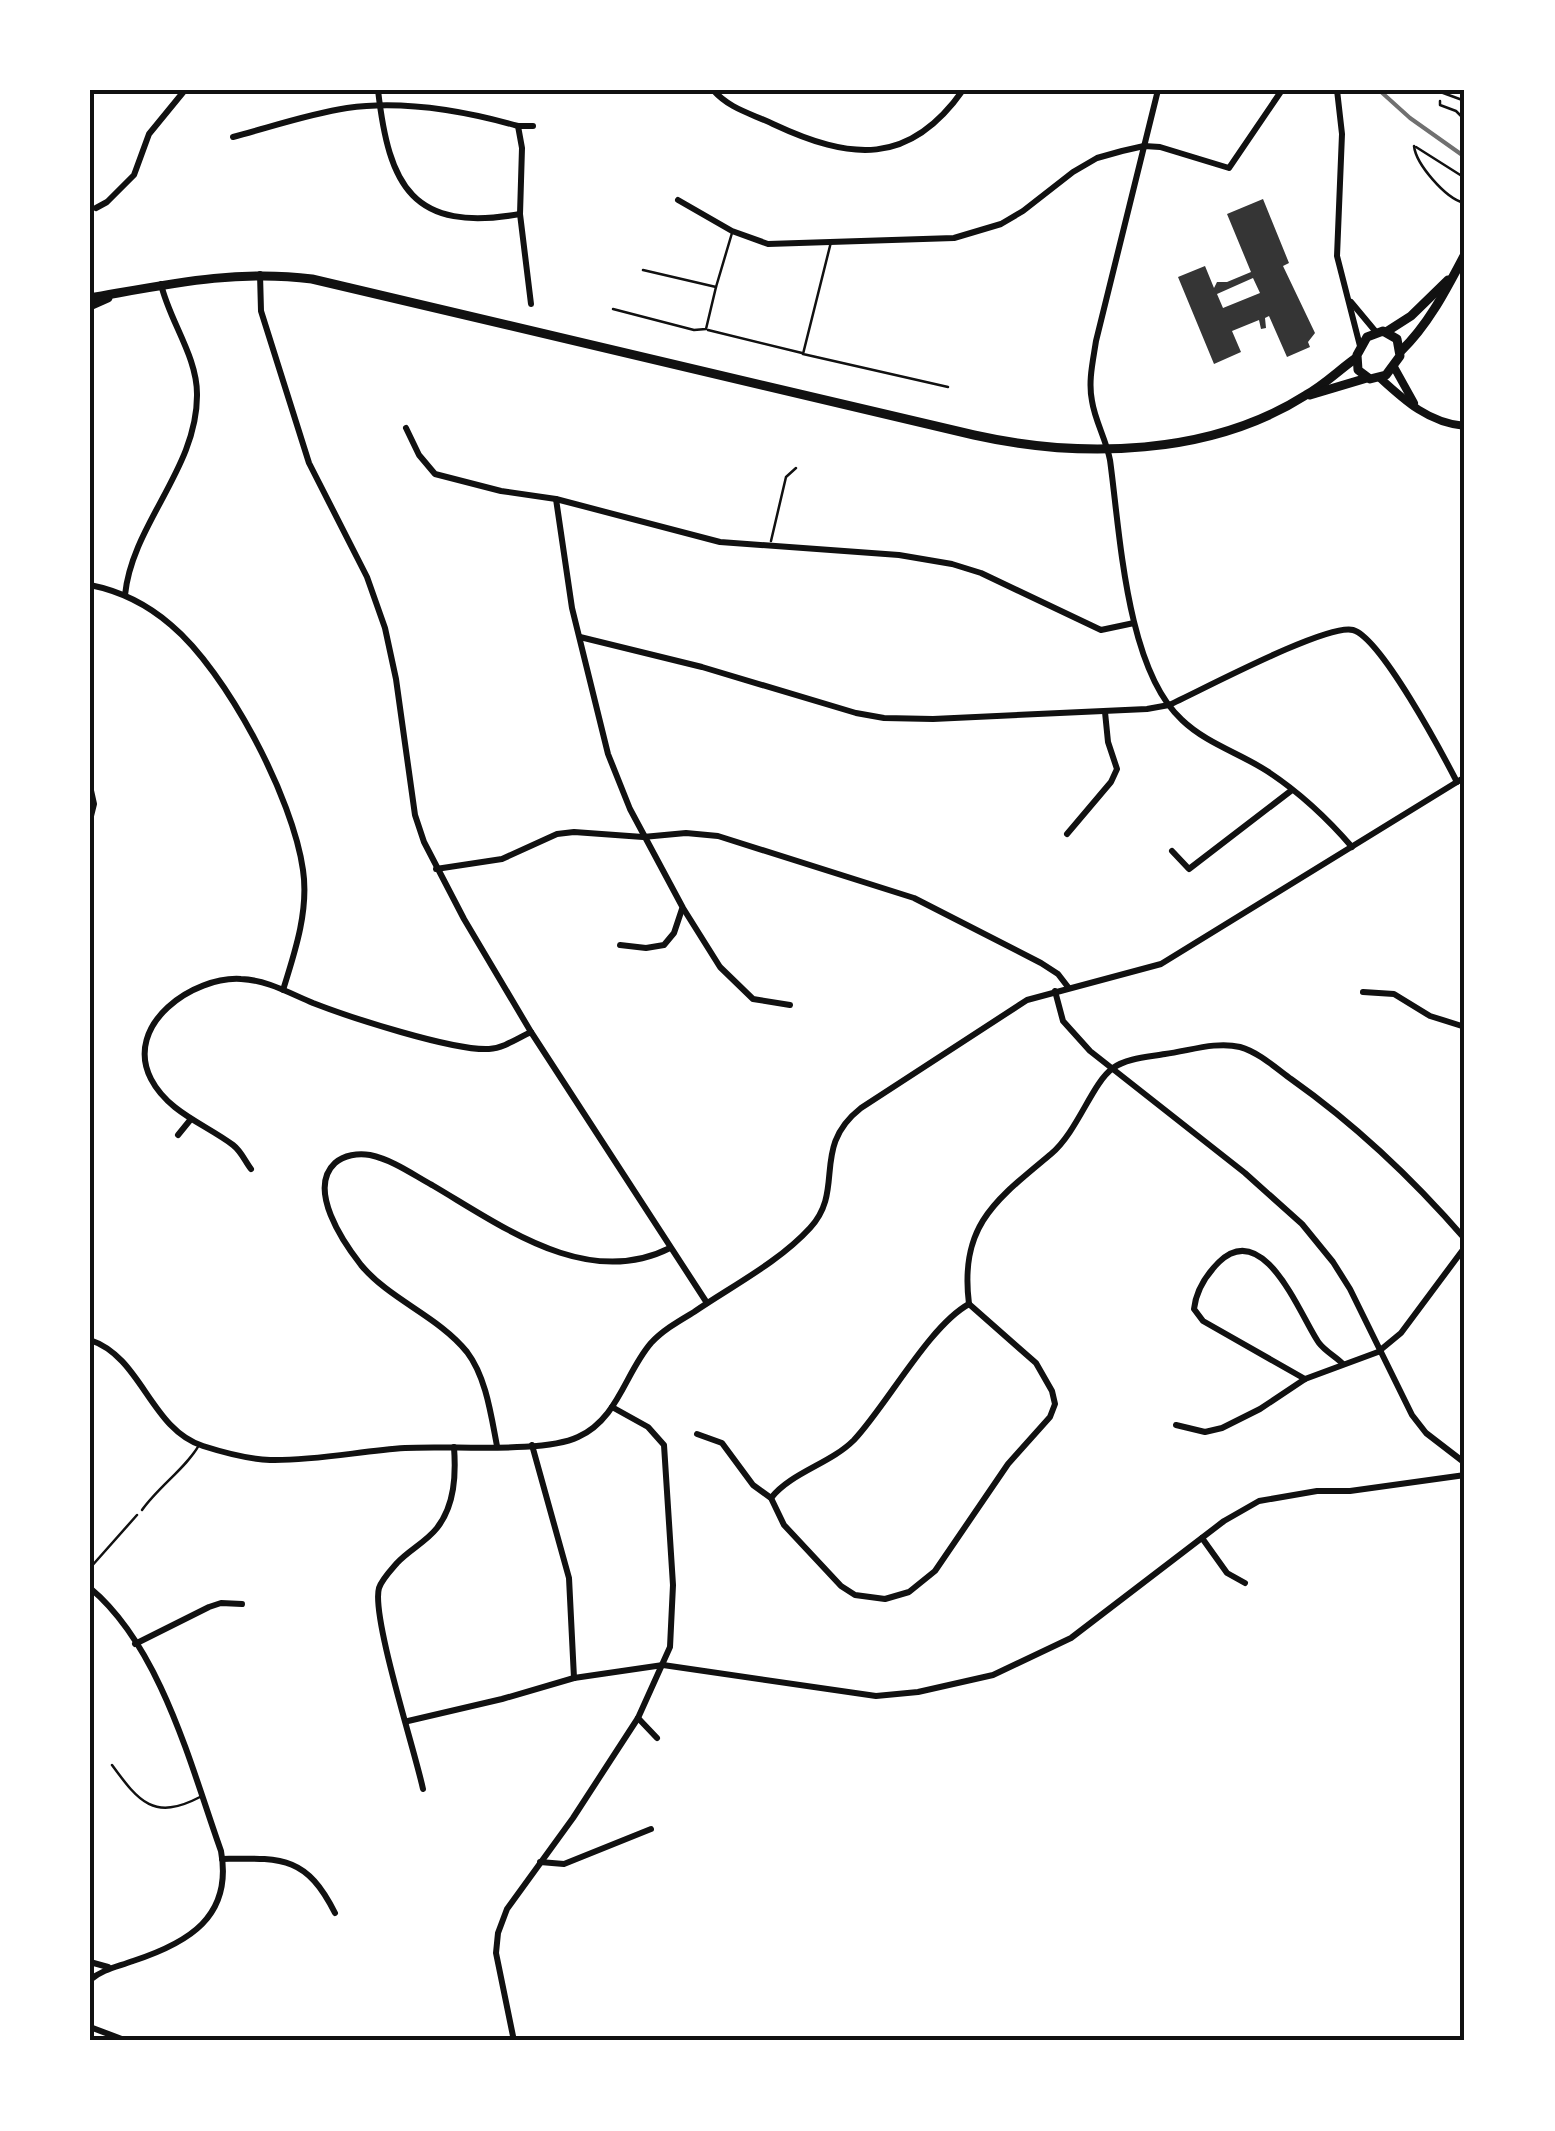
<svg xmlns="http://www.w3.org/2000/svg" width="1555" height="2131" viewBox="0 0 1555 2131" font-family="Arial,sans-serif">
  <style>
    .building { fill: #353535; fill-rule: evenodd }
    .lines { fill: none; stroke-linecap: round; stroke-linejoin: round }
    .path { stroke: #111; stroke-width: 2.5 }
    .service { stroke: #111; stroke-width: 2.5 }
    .minor { stroke: #111; stroke-width: 6 }
    .secondary { stroke: #111; stroke-width: 8 }
    .primary { stroke: #111; stroke-width: 9 }
    .rail { stroke: #707070; stroke-width: 4 }
    .neatline { fill: none; stroke: #111; stroke-width: 4 }
  </style>
  <rect width="100%" height="100%" fill="#fff"/>
  <path class="building" d="M1263,199L1289,263L1283,266L1315,333L1308,342L1310,347L1287,357L1269,316L1265,318L1266,328L1261,329L1259,320L1232,331L1241,352L1214,364L1178,277L1205,266L1214,288L1217,282H1227L1251,272L1227,214ZM1253,278L1260,293L1223,308L1217,294Z"/>
  <g class="lines">
    <g class="path">
      <polyline points="1440,101 1440,105 1456,111 1465,120"/>
      <path d="M1414,146C1416,164 1445,198 1464,203L1465,199"/>
      <polyline points="1416,147 1465,178"/>
      <polyline points="90,1568 137,1515"/>
    </g>
    <g class="service">
      <polyline points="1435,90 1465,101"/>
      <polyline points="831,242 803,354 948,387"/>
      <polyline points="643,270 716,287 732,233"/>
      <polyline points="613,309 694,330 706,329 716,287"/>
      <polyline points="708,330 802,353"/>
      <polyline points="771,541 786,477 796,468"/>
      <path d="M142,1510C158,1487 187,1467 199,1445"/>
      <path d="M112,1765C139,1802 154,1821 200,1797"/>
    </g>
    <g class="minor">
      <path d="M378,90C389,186 412,233 520,214"/>
      <path d="M713,90C730,109 750,113 773,124C850,160 909,167 963,90"/>
      <path d="M1158,90L1096,341C1093,361 1088,381 1092,401C1095,421 1106,439 1110,460C1120,532 1126,669 1182,720C1206,743 1239,753 1267,771C1299,792 1327,818 1352,847"/>
      <polyline points="1337,90 1342,134 1337,256 1360,346"/>
      <polyline points="518,126 533,126"/>
      <path d="M233,137C271,127 308,114 347,108C402,100 465,111 518,126L522,148L520,214L531,304"/>
      <polyline points="678,200 732,231 768,244 954,238 1001,224 1023,211 1073,172 1097,158 1122,151 1144,146 1160,147 1229,168 1282,90"/>
      <polyline points="96,208 107,202 134,175 149,134 185,90"/>
      <polyline points="260,274 261,311 309,463 367,577 385,628 396,679 415,815 424,842 464,919 531,1032 707,1303"/>
      <polyline points="1351,302 1376,332"/>
      <polyline points="406,428 419,455 435,474 501,491 556,499 720,542 899,555 952,564 981,573 1101,630 1134,623"/>
      <polyline points="556,499 572,608 608,754 630,809 683,908 720,967 753,999 790,1005"/>
      <path d="M90,585C120,591 148,605 171,625C227,672 293,798 303,870C309,910 295,952 283,990"/>
      <path d="M125,595C132,524 198,468 197,394C197,356 169,320 161,284"/>
      <path d="M580,637L702,667L856,713L884,718L933,719L1147,709L1169,705C1200,691 1327,623 1353,630C1381,638 1442,753 1457,782"/>
      <polyline points="90,786 94,804 90,820"/>
      <polyline points="1067,834 1111,782 1117,769 1108,742 1105,712"/>
      <polyline points="1172,851 1189,869 1292,790"/>
      <polyline points="436,869 502,859 557,834 574,832 643,837 686,833 718,836 914,898 1041,963 1058,974 1068,987"/>
      <polyline points="620,945 646,948 664,945 674,933 682,909"/>
      <polyline points="1055,991 1063,1021 1090,1051 1245,1173 1302,1224 1333,1262 1350,1289 1412,1415 1426,1433 1465,1463"/>
      <polyline points="1363,992 1394,994 1430,1016 1465,1027"/>
      <polyline points="178,1135 191,1119"/>
      <path d="M251,1169C245,1161 241,1151 233,1145C205,1124 168,1112 151,1079C123,1024 194,976 241,979C267,980 289,993 313,1003C349,1017 453,1051 489,1049C504,1048 518,1038 531,1032"/>
      <path d="M969,1304C959,1225 996,1200 1051,1154C1078,1131 1092,1083 1113,1068C1127,1058 1149,1057 1165,1054C1189,1051 1216,1041 1240,1047C1258,1052 1276,1068 1291,1079C1356,1125 1413,1179 1465,1239"/>
      <path d="M90,1340C142,1357 150,1429 203,1446C225,1453 247,1459 270,1460C315,1461 360,1451 405,1448C449,1445 542,1454 578,1437C618,1419 625,1373 651,1343C663,1330 679,1321 694,1312C732,1286 779,1262 810,1228C846,1189 810,1148 861,1108L1027,1000L1161,964L1465,777"/>
      <path d="M1305,1379L1203,1321L1194,1309C1196,1291 1206,1275 1219,1262C1265,1217 1302,1320 1319,1343C1325,1351 1336,1357 1343,1364"/>
      <polyline points="1176,1425 1205,1432 1222,1428 1260,1409 1305,1379 1378,1352 1401,1333 1465,1247"/>
      <polyline points="697,1434 722,1443 753,1485 771,1498 784,1525 841,1586 855,1595 885,1599 909,1592 935,1571 1008,1464 1050,1417 1055,1404 1052,1391 1036,1363 969,1304"/>
      <polyline points="532,1445 569,1578 574,1678"/>
      <path d="M497,1446C491,1415 486,1377 467,1352C438,1316 390,1300 361,1265C343,1242 307,1189 335,1163C344,1155 358,1153 370,1155C393,1160 412,1174 432,1185C502,1226 587,1290 670,1248"/>
      <path d="M771,1498C792,1472 830,1464 854,1440C887,1405 929,1326 969,1304"/>
      <polyline points="1202,1538 1227,1573 1245,1583"/>
      <path d="M90,1588C161,1647 191,1767 221,1851C233,1917 188,1943 133,1961C117,1967 103,1969 90,1980"/>
      <polyline points="135,1644 209,1607 221,1603 242,1604"/>
      <polyline points="638,1718 657,1738"/>
      <polyline points="408,1721 502,1699 574,1678 663,1665 876,1696 918,1692 993,1675 1071,1638 1224,1521 1259,1501 1317,1491 1350,1491 1465,1475"/>
      <path d="M423,1789C415,1751 371,1616 379,1588C382,1579 391,1570 397,1563C409,1550 426,1542 437,1528C455,1505 456,1474 454,1447"/>
      <path d="M222,1859C281,1858 306,1855 335,1913"/>
      <polyline points="540,1862 564,1864 651,1829"/>
      <polyline points="90,1962 108,1967"/>
      <polyline points="90,2027 127,2041"/>
      <polyline points="514,2041 496,1953 498,1933 507,1909 573,1818 638,1718 670,1647 673,1585 664,1445 648,1427 612,1407"/>
    </g>
    <g class="secondary">
      <polyline points="1394,367 1414,403"/>
      <path d="M1380,378C1405,401 1429,423 1465,426"/>
    </g>
    <g class="primary">
      <path d="M90,298C165,285 235,269 312,279L974,435C1082,459 1210,456 1306,395C1324,385 1339,370 1356,358"/>
      <polyline points="90,306 108,298"/>
      <polygon points="1383,331 1397,339 1400,356 1386,375 1370,379 1358,370 1357,355 1367,337"/>
      <polyline points="1386,332 1411,316 1448,280"/>
      <path d="M1401,351C1429,324 1447,288 1465,254"/>
      <polyline points="1310,395 1367,378"/>
    </g>
    <polyline class="rail" points="1379,90 1410,118 1465,157"/>
  </g>
  <rect width="1555" height="2131" fill="none" stroke="#ffffff" stroke-width="185"/>
  <rect x="92" y="92" width="1370" height="1946" class="neatline"/>
</svg>
